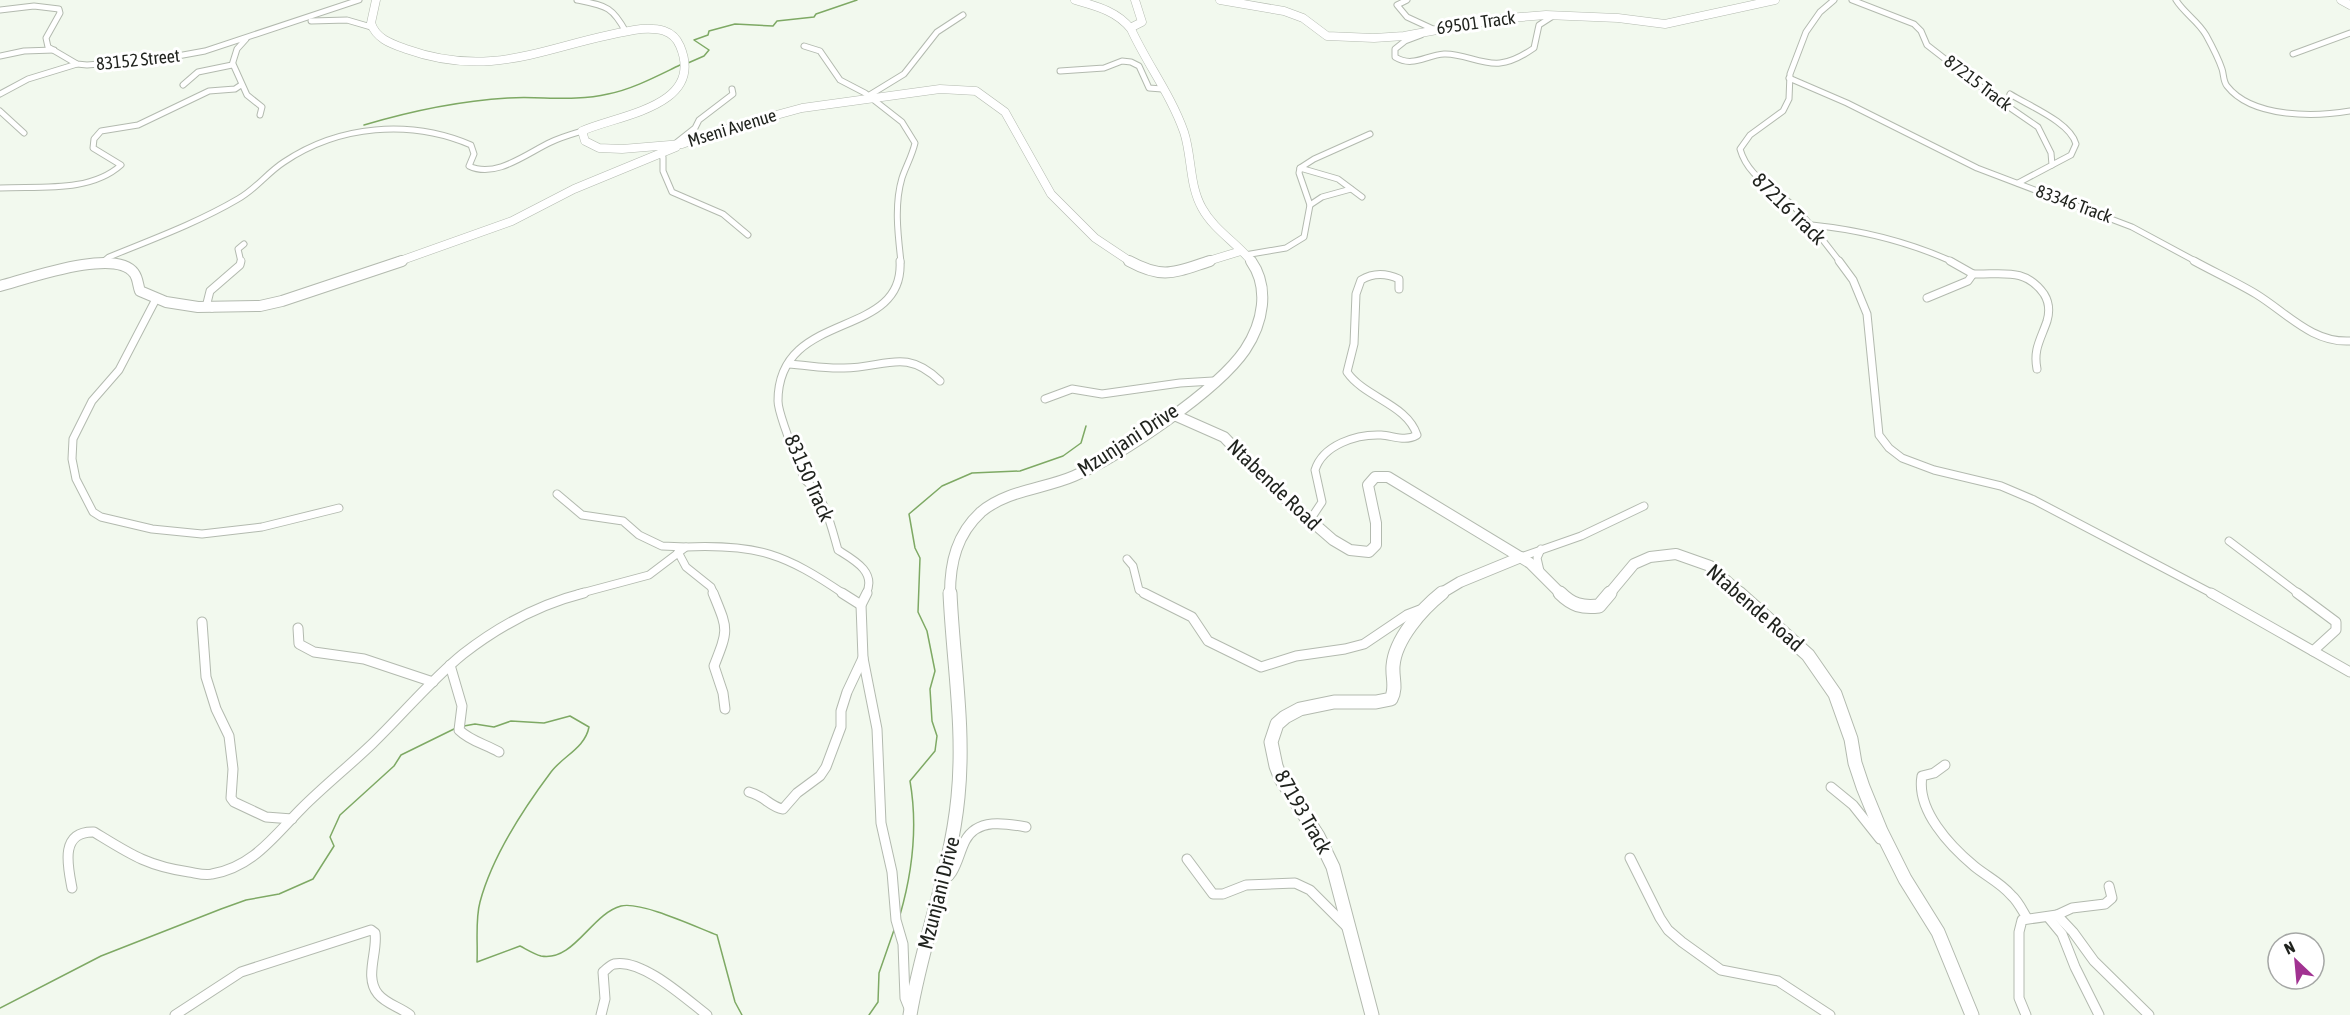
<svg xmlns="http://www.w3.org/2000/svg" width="2350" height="1015" viewBox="0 0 2350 1015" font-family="'Asap Condensed',sans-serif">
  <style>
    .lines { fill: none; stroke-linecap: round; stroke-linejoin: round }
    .stream { stroke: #7ea964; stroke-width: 1.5 }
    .street-far2-casing { stroke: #b3baaf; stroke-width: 7 }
    .street-far1-casing { stroke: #b3baaf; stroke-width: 9 }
    .street-casing { stroke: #b3baaf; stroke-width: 11 }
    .secondary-far2-casing { stroke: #b3baaf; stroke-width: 9 }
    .secondary-far1-casing { stroke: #b3baaf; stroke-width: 12 }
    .secondary-casing { stroke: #b3baaf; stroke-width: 15 }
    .street-far2 { stroke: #fff; stroke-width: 5 }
    .street-far1 { stroke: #fff; stroke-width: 7 }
    .street { stroke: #fff; stroke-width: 9 }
    .secondary-far2 { stroke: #fff; stroke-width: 8 }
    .secondary-far1 { stroke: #fff; stroke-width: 10 }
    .secondary { stroke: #fff; stroke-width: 13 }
    .labels { text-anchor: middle; stroke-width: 6; stroke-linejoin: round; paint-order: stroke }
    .far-street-label { font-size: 18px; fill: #1f221d; stroke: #fff }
    .street-label { font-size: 21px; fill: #1f221d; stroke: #fff }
  </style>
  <rect width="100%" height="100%" fill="#f2f9ee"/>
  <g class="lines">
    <g class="stream">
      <polyline points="688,63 704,56 709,50 694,40 708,35 709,31 735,24 773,26 777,21 814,17 816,14 857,0"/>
      <path d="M364,125C411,111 459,101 508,98C541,96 575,102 608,94C633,89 657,76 680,65"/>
      <path d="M464,726L475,724L494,727L511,721L544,723L570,716L589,727C585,748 563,756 551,772C524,808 492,857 480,902C475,920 478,943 477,962L520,946C526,949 534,954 541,956C574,962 591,914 621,906C641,901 696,927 717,935L735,1002L742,1015"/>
      <path d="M900,915C913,870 918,827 910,781L935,751L937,736L932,721L930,689L935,671L927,631L918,612L920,558L915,548L909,514L942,486L972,473L1020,471L1063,456L1081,443L1086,426"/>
      <polyline points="0,1008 101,956 221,909 246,900 279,894 313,879 334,846 330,837 340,815 394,766 401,755 456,728"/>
      <polyline points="869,1015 878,1002 879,973 894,930"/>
    </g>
    <defs>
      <g id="street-far2">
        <path d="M577,0C606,6 612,6 626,32"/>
        <polyline points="1407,0 1397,5 1407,17 1433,29"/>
        <path d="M1834,0L1820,12L1806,32L1790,74L1789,99L1783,111L1750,135L1740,149C1748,177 1772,186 1792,205C1810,222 1825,243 1840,262"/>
        <polyline points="1852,0 1914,24 1921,31 1927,45 1990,94 2038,127 2051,153 2052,165 2018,183"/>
        <path d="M2176,0C2184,13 2198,21 2206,35C2212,46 2218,57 2222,69C2224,75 2223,81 2227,86C2252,118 2314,117 2350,111"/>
        <polyline points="0,10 34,6 59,9 60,13 46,38 48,47 77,64 87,65 161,59 205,51 359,0"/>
        <polyline points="311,21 347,20 371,27"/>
        <path d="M1421,35L1405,41L1395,49V57C1413,68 1426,55 1444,54C1463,53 1481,65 1500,63C1512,62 1524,55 1534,48L1539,25L1553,16"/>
        <path d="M804,46L820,51L840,80L865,93L902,122L915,143C912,156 906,166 902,178C894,205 898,235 901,262"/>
        <polyline points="2293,54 2350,33"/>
        <polyline points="0,56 24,51 54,50"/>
        <polyline points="233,64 247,95 262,107 260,115"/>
        <polyline points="1060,71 1104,68 1122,61 1131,62 1139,66 1149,88 1162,89"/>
        <polyline points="1789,78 1847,103 1977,168 2132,227 2197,262"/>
        <polyline points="183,85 198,72 232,65 237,49 246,39"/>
        <polyline points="0,94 28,79 77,64"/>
        <path d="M2010,94C2029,106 2070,122 2076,144L2071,155L2052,165"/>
        <polyline points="868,96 904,74 937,32 963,15"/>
        <polyline points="0,111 24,133"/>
        <polyline points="676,143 695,128 699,120 733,94 732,89"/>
        <polyline points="659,155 663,157 663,171 672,192 723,214 748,235"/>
        <polyline points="1300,168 1338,179 1362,197"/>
        <path d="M0,188C39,186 90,193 121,165L93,148L94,139L101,131L138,125L209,91L235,89L241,85"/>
        <polyline points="1310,205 1322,197 1351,189"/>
        <path d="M1812,225C1860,230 1909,242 1953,262"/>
        <polyline points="1245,255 1286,248 1304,237 1310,205 1299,173 1300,168 1314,159 1370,134"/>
        <path d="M103,262L109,257C153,239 197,223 238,199C256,189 267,173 284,162C339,125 410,119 471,145L474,154L469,166C496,179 527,153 551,142C561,137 572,134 582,131"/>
        <polyline points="241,262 238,249 244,244"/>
      </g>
      <g id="street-far1">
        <polyline points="1839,261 1853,280 1867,314 1879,435 1889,448 1902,458 1934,470 2001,486 2034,500 2213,594"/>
        <path d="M2194,261C2214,272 2236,282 2256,294C2287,313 2312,343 2350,341"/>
        <path d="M1973,274C2002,275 2025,267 2044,294C2049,302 2050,311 2047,321C2041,339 2033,349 2037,369"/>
        <polyline points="1927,298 1968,281 1973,274 1950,261"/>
        <polyline points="156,299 119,370 92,401 73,439 72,459 76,479 93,512 101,517 152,529 202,534 262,527 339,508"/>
        <polyline points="212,308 207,303 210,291 240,265 241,261"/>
        <path d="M788,364C807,365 825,369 844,368C885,368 905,347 940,381"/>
        <polyline points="1045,399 1072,389 1102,394 1180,383 1213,381"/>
        <polyline points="557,494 582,515 623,521 639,535 662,546 686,547 649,575 578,594"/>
        <path d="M1310,520L1322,502L1315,470C1323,445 1356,434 1381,435C1394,436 1405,442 1417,435C1407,404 1365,398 1347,372L1354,344L1356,294L1361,280C1374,272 1386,273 1399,279V289"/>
        <polyline points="2229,541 2299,594"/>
        <path d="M686,547C758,544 785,554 844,594"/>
        <polyline points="678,552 686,567 711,587 714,594"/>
        <polyline points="1521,557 1581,536 1644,506"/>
        <polyline points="1127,559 1133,566 1139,590 1147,594"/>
        <polyline points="1540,571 1537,558 1541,549"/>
        <path d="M866,594C877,572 854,560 838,550C831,526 825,496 805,480C799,465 778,415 778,401C778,308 905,341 900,261"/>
      </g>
      <g id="street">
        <path d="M713,593C728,630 729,628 714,666L723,693L725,709"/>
        <polyline points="842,593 861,605"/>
        <polyline points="867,593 861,605 863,658 877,729 881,823 892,872 896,920 903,944 905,998 909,1008"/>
        <polyline points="1144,593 1192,617 1208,641 1261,667 1296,656 1345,649 1364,644 1407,615 1420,610"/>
        <polyline points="2211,593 2350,672"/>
        <polyline points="2297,593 2336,622 2336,630 2313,651"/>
        <polyline points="202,622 206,677 216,709 229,736 233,769 231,798 234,802 266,817 292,819"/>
        <polyline points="298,628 299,644 314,652 364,659 433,682"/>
        <path d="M450,665L462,706L459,730C470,741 485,744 499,752"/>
        <path d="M1945,765L1934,773L1922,776C1916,810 1950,846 1974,866C1986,876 2001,883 2011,895C2018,901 2022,910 2027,918"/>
        <polyline points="1831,787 1853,805 1880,839"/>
        <path d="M749,792C765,796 770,807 783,809L797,793L820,776L826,767L841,727V711L847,692L863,658"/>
        <polyline points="1630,858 1660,918 1668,930 1682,942 1721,970 1778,981 1830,1015"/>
        <polyline points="1187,859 1213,894 1223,894 1246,885 1295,883 1310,890 1346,926"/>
        <path d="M943,877L949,876L952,872C958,862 960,851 965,841C977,818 1005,823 1026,827"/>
        <path d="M72,888C68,867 59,831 94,832C130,854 147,866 189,872C196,873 205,876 212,874C253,867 274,836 302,808C324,786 349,766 372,744C401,716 432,679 463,654C499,626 540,604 584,593"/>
        <polyline points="2057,915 2072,908 2105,904 2112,898 2109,886"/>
        <polyline points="2048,917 2062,934 2075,967 2099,1015"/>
        <path d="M175,1015L241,972L371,930L375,933C378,952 364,977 378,994C386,1004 400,1007 410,1015"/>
        <path d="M601,1015L605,999L603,972C607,969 610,965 614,964C642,958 686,999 707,1015"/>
        <polyline points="2026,1015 2019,998 2019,932 2022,920 2057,915 2073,932 2094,961 2149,1015"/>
      </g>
      <g id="secondary-far2">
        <path d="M376,0L371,23C376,39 392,44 406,49C498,82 554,41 641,29C657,28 673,29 680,46C706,107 617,115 582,131L585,141L599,148L622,149L682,144L725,129L802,108L940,89L976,91L1005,112L1051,194L1095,238L1131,262"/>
        <path d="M1075,0C1096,6 1117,11 1131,29C1147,64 1171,95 1184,132C1192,156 1189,185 1202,208C1214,230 1237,243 1252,262"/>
        <polyline points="1220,0 1284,11 1303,18 1327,36 1374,38 1404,36 1497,19 1546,15 1618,18 1665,24 1775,0"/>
        <polyline points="2341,0 2350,5"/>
        <polyline points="1132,27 1142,22 1135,0"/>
        <polyline points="397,262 512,221 574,189 676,147"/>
        <polyline points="1205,262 1241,251"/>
      </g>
      <g id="secondary-far1">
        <path d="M1129,261C1164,280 1175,272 1210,261"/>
        <path d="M0,286C27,279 115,247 134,273C138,278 138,286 140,291L166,302L198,307L260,306L282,301L402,261"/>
        <polyline points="1172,414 1224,437 1271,486 1333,540 1350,550 1369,552 1376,545 1376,523 1368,485 1375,477 1388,477 1530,563 1561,594"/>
        <path d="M950,594C950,562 957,534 981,512C1007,490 1044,489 1074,476C1120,456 1217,391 1245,350C1263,323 1270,288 1251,261"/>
        <polyline points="1440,594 1460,582 1521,557"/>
        <polyline points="1609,594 1634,564 1650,557 1676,554 1710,566 1741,594"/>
      </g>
      <g id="secondary">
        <path d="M1560,593C1572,605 1582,608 1599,606L1610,593"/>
        <polyline points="1739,593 1808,655 1835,694 1851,739 1855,763 1863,787 1881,831 1905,879 1938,932 1972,1015"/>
        <path d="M910,1015C922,942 951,871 958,797C965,728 953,661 950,593"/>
        <path d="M1372,1015L1333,867L1318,836L1281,779L1276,766L1271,742L1277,724L1285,717L1300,709L1334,702H1376L1391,699C1397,688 1392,678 1393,666C1395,639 1422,609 1442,593"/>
      </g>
    </defs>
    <use href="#street-far2" class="street-far2-casing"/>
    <use href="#street-far1" class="street-far1-casing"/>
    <use href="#street" class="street-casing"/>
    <use href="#secondary-far2" class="secondary-far2-casing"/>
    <use href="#secondary-far1" class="secondary-far1-casing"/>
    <use href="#secondary" class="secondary-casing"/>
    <use href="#street-far2" class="street-far2"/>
    <use href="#street-far1" class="street-far1"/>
    <use href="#street" class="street"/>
    <use href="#secondary-far2" class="secondary-far2"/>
    <use href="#secondary-far1" class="secondary-far1"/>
    <use href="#secondary" class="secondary"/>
  </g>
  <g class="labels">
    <g class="far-street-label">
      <text transform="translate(1476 23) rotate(-8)" y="6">69501 Track</text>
      <text transform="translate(138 60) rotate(-6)" y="6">83152 Street</text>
      <text transform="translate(1978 83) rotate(37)" y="6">87215 Track</text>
      <text transform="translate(732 128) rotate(-17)" y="6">Mseni Avenue</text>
      <text transform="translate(2074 204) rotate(20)" y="6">83346 Track</text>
    </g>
    <g class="street-label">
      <text transform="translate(1789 209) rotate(44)" y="7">87216 Track</text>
      <text transform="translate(1128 440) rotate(-33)" y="7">Mzunjani Drive</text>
      <text transform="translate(809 478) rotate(66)" y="7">83150 Track</text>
      <text transform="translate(1274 485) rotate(44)" y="7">Ntabende Road</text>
      <text transform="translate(1755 608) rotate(41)" y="7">Ntabende Road</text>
      <text transform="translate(1303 812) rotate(60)" y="7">87193 Track</text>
      <text transform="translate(939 893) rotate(-76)" y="7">Mzunjani Drive</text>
    </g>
  </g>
  <g transform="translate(2296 961) rotate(334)"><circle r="28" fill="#ffffff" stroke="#a5a7a5" stroke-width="1.5"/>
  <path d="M0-4.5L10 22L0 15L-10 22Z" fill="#a13291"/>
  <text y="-9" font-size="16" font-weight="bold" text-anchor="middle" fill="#1f221d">N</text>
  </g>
</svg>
